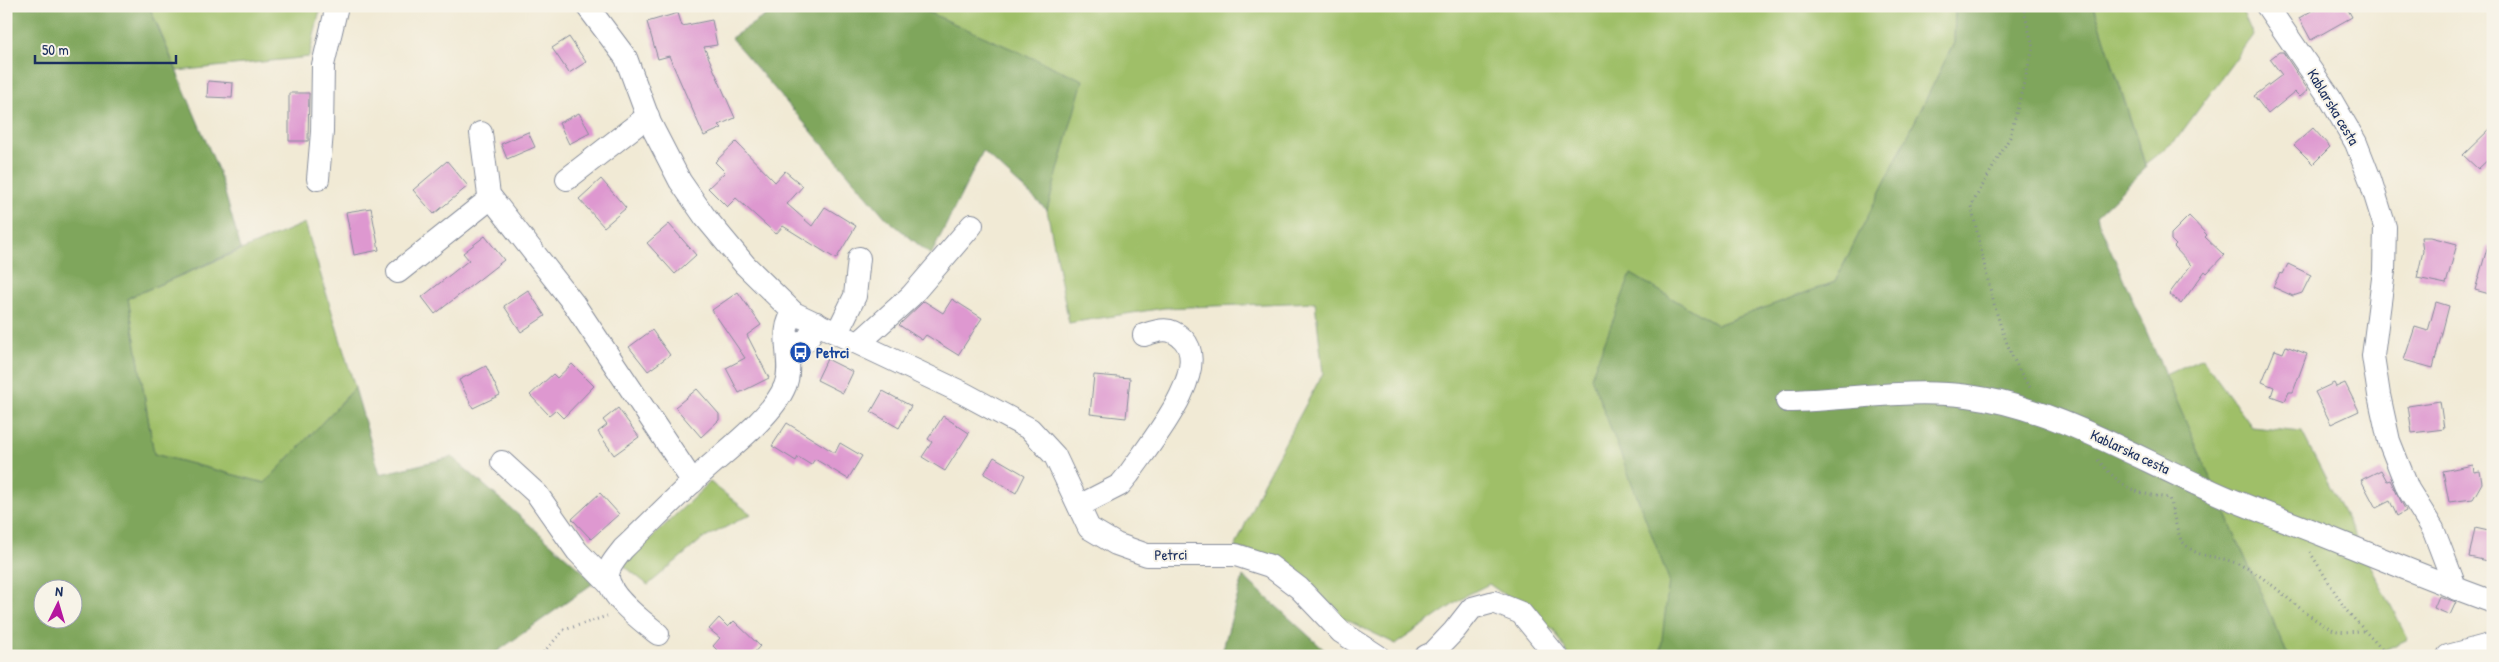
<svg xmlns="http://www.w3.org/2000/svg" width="2499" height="662" viewBox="0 0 2499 662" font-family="'Patrick Hand',sans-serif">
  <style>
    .green { fill: #9fbf68; stroke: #5d7763 }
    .forest { fill: #7fa65c; stroke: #4d6a5d; fill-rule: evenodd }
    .building { fill: #de98d0 }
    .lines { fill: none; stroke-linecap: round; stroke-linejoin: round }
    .minor-casing { stroke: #868c9a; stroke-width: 24 }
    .path { stroke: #868c9a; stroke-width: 3; stroke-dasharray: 1 4; stroke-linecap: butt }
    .minor { stroke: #fff; stroke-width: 22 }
    .labels { text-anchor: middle; stroke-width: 4; stroke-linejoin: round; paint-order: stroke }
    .street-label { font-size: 15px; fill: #1b2f5e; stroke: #f7f3e8 }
    .transit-label { font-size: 15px; font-weight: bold; fill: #164399; stroke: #f7f3e8; text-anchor: start }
  </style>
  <rect width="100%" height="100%" fill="#f7f3e8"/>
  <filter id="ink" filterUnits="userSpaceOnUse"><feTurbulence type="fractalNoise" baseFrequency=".02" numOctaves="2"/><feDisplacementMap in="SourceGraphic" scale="10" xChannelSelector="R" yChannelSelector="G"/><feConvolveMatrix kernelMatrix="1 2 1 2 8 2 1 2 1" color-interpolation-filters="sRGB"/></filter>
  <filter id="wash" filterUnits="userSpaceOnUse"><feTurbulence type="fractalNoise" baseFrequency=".0096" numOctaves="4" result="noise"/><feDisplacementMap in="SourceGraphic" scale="20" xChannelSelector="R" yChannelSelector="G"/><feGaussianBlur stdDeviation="1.12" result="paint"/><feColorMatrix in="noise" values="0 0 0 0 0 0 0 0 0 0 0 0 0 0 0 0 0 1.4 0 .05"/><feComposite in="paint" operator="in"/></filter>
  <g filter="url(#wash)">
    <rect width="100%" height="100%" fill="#f1ead5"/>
    <g class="green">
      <polygon points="149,6 321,6 309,57 177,71"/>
      <polygon points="914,6 1955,6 1954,43 1835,282 1717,325 1631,274 1717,656 1569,656 1554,630 1489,584 1467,595 1396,644 1334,614 1279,557 1235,548 1263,483 1323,373 1315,302 1164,308 1069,323 1047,210 1082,80"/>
      <polygon points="2094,6 2240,6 2253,35 2176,140 2145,164"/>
      <polygon points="305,223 355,388 265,483 154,454 128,298"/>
      <polygon points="2202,358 2252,427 2302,432 2408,639 2372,656 2288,656 2165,375"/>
      <polygon points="710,482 751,514 701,540 648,585 623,565"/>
    </g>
    <g class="forest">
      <path d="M6,6H149L219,172L241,249L128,298L154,454L265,483L355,388L380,474L452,457L595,582L491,656H6ZM42,590H72V620H42Z"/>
      <polygon points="780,6 914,6 1083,80 1047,210 983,151 931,255 886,218 731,38"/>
      <polygon points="1955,6 2094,6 2146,168 2096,216 2288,656 1660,656 1669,580 1591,377 1631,274 1717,325 1835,282 1954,43"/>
      <polygon points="1243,576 1331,656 1221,656"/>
    </g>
    <g id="blocks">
      <g class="building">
        <polygon points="2320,6 2346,6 2352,17 2311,40 2299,18"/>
        <polygon points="678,13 682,26 712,20 717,45 704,47 735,118 719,125 722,128 704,136 669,56 658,59 647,22"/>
        <polygon points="569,37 586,62 569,73 552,48"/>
        <polygon points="2279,52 2283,52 2308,90 2300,97 2295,92 2268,114 2254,96 2282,75 2270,59"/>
        <polygon points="208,81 233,83 232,98 207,97"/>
        <polygon points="289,93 309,93 308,141 289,141"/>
        <polygon points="579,113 590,133 569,144 559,123"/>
        <polygon points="2493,126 2493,155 2478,169 2463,155"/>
        <polygon points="2313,128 2330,147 2313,164 2294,145"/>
        <polygon points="528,132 535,147 507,159 501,144"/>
        <polygon points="736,142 775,182 785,171 803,186 787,204 812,226 825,207 856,226 836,259 783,226 776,234 736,198 727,207 708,188 725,172 715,162"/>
        <polygon points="447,161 468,186 434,214 413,190"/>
        <polygon points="601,179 626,208 604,227 579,199"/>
        <polygon points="371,208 379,250 354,255 346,212"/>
        <polygon points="2189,216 2207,235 2205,237 2224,255 2207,273 2205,271 2181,304 2169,294 2191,265 2174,247 2176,245 2171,240 2171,234"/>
        <polygon points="669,224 696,255 675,274 647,243"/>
        <polygon points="485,236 504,260 435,314 422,297 469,260 463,253"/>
        <polygon points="2421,237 2431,237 2457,244 2446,284 2417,278 2423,251"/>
        <polygon points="2488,245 2493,246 2493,295 2475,290"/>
        <polygon points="2288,264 2311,275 2302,293 2293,296 2273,287 2280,273 2283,274"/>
        <polygon points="528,290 545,316 521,332 504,306"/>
        <polygon points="738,292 761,325 747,335 769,378 739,393 726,368 745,358 712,310"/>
        <polygon points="952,299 982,318 958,355 926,335 922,340 899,325 924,301 943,313"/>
        <polygon points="2436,302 2449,306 2433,368 2404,360 2415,327 2428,331"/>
        <polygon points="652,330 670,355 648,371 629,347"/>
        <polygon points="2286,346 2307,354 2293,392 2289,392 2285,401 2271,396 2274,387 2262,382 2275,350 2283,353"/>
        <polygon points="827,359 853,372 843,393 817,380"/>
        <polygon points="572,364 594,386 563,418 555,410 549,415 530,395 553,374 557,378"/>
        <polygon points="486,366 500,395 473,408 459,380"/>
        <polygon points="1094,375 1130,378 1126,418 1090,414"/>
        <polygon points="2334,383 2336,387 2345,383 2359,411 2331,424 2315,392"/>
        <polygon points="697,389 719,414 719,420 701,437 675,407"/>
        <polygon points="883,391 911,406 899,428 871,412"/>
        <polygon points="2440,401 2444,429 2412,433 2408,406"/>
        <polygon points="618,408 639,437 614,455 598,432 607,425 603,420"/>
        <polygon points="943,416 969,433 945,471 922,457 932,442 928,439"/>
        <polygon points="787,423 835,453 840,443 862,456 848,479 815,459 811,465 798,457 796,461 772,446"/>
        <polygon points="994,457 1025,475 1016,493 984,474"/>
        <polygon points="2473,465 2474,472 2480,471 2482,483 2473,499 2449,502 2443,471"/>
        <polygon points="2381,470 2387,481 2390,480 2406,511 2397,516 2390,501 2376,508 2361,480"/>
        <polygon points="600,493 619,514 591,539 572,519"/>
        <polygon points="2475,528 2493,532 2493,562 2469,557"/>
        <polygon points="2439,596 2456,602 2450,615 2434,608"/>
        <polygon points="719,618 728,627 734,621 760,646 751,656 723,656 713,646 720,638 709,629"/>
      </g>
    </g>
  </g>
  <g filter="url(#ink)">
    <use href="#blocks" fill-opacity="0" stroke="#868c9a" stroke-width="1"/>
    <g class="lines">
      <defs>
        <g id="minor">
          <polyline points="587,6 626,58 650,123 680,181 705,217 745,265 794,313 963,393 1030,429 1055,456 1089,528 1116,544 1147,555 1236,555 1270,566 1299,588 1341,632 1378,656"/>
          <polyline points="2267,6 2330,98 2356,143 2370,179 2385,227 2384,271 2373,356 2379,395 2389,441 2408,489 2433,529 2456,589"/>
          <polyline points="481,133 489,195 574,304 693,482"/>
          <polyline points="318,179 322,132 323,65 337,6"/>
          <polyline points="567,179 648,116"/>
          <polyline points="398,272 491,198"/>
          <polyline points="837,333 855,296 859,258"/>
          <polyline points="859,343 911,296 972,225"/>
          <polyline points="788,346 807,340 817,323"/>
          <path d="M1787,401C1847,400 1908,388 1968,396C2057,408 2134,457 2214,492C2249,508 2285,520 2320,534C2377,557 2434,581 2493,602"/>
          <polyline points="502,462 537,494 577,551 611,586"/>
          <path d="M1079,506L1120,485L1129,474C1147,447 1213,370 1183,339C1170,326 1159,330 1144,335"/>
          <path d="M658,634C644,622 608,597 608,576C608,566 617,557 623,549C650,523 676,497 703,472C727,450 773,416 785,386C795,363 777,331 794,313"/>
          <polyline points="1426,656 1433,653 1454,631 1472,608 1494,602 1521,613 1556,656"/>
          <polyline points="2448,656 2493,644"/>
        </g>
      </defs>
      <use href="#minor" class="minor-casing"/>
      <g class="path">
        <path d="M2023,6L2033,48L2010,137L1971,206C1985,263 1997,344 2032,390"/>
        <path d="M2098,460C2123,488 2131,493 2169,498C2172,507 2178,537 2182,541C2198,560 2213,554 2233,562C2272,576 2296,613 2334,630C2342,633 2355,631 2364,631"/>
        <polyline points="2310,552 2346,610 2388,656"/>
        <polyline points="540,656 564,630 607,616"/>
      </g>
      <use href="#minor" class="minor"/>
    </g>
  </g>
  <defs>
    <symbol id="bus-disc" viewBox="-11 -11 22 22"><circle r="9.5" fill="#1a4fb4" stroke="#f7f3e8"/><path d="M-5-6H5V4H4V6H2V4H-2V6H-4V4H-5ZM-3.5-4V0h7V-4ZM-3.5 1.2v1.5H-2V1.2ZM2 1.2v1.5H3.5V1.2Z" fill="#fff"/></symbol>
  </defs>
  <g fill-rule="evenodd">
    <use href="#bus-disc" x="788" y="340" width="25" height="25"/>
  </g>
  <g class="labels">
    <g class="street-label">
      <text transform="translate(2333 107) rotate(59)" y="5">Kablarska cesta</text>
      <text transform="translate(2130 452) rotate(25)" y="5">Kablarska cesta</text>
      <text transform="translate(1171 555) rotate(-1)" y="5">Petrci</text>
    </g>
    <g class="transit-label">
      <text x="816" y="358">Petrci</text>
    </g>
  </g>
  <rect width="2499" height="662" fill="none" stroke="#f7f3e8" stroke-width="25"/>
  <g transform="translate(58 604) rotate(5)"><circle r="24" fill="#f7f3e8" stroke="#9fa5b1"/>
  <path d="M0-4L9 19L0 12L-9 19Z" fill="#b5179e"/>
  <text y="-8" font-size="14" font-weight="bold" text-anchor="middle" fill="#1b2f5e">N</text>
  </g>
  <path d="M35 55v8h141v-8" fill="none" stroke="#1b2f5e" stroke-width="2.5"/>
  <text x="42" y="55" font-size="15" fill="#1b2f5e" stroke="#f7f3e8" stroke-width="4" paint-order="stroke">50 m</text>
</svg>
